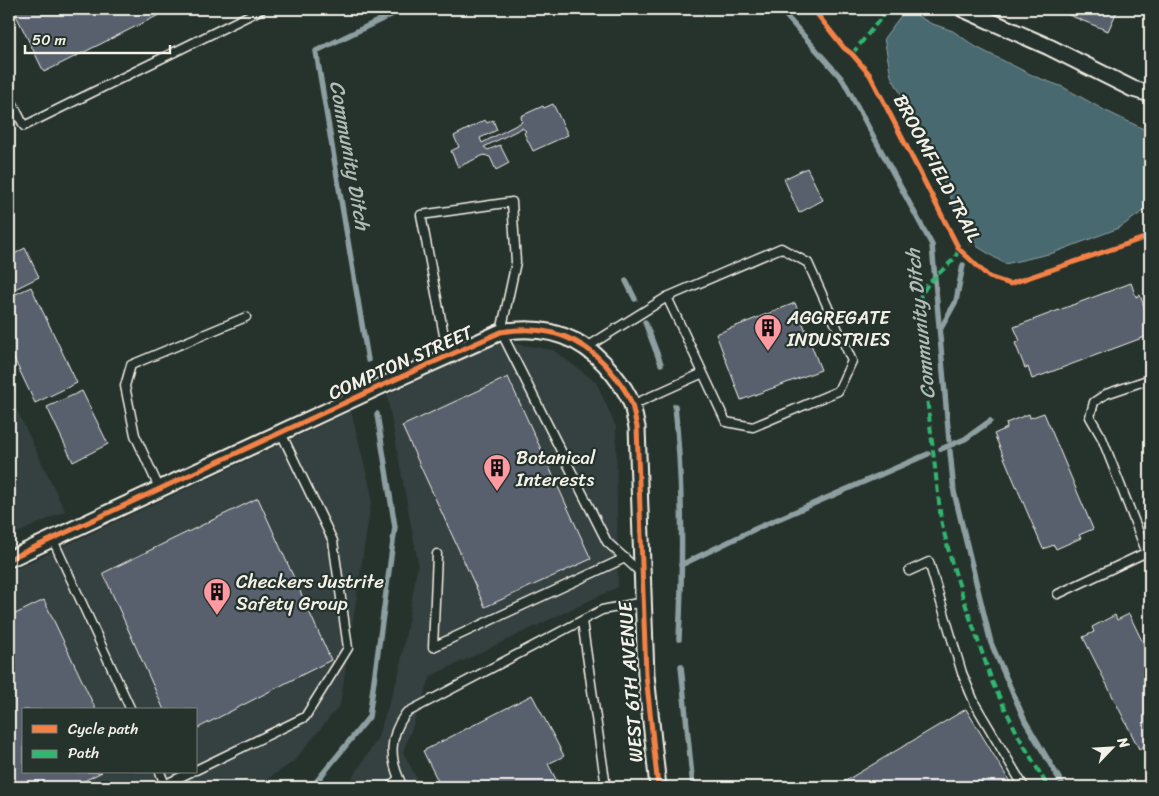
<svg xmlns="http://www.w3.org/2000/svg" width="1159" height="796" viewBox="0 0 1159 796" font-family="Sriracha,sans-serif">
  <style>
    .built { fill: #354040; fill-rule: evenodd }
    .water { fill: #4a6971; stroke: #8e9fa1 }
    .lines { fill: none; stroke-linecap: round; stroke-linejoin: round }
    .stream { stroke: #8e9fa1; stroke-width: 5.5 }
    .building { fill: #59606e; stroke: #f4f1e8 }
    .lane-casing { stroke: #f4f1e8; stroke-width: 11 }
    .street-casing { stroke: #f4f1e8; stroke-width: 19 }
    .lane { stroke: #26332d; stroke-width: 8 }
    .street { stroke: #26332d; stroke-width: 15 }
    .quiet { stroke: #33b770; stroke-width: 4; stroke-dasharray: 8 4; stroke-linecap: butt }
    .cycleway-casing { stroke: #26332d; stroke-width: 8 }
    .cycleway { stroke: #f48246; stroke-width: 5 }
    .labels { text-anchor: middle; stroke-width: 4.5; stroke-linejoin: round; paint-order: stroke }
    .street-label { font-size: 19px; fill: #f4f1e8; stroke: #26332d }
    .poi-label { font-size: 19px; fill: #f4f1e8; stroke: #26332d; text-anchor: start }
    .water-label { font-size: 20px; font-style: italic; fill: #b0bbb8; stroke: #26332d }
  </style>
  <rect width="100%" height="100%" fill="#26332d"/>
  <filter id="ink" filterUnits="userSpaceOnUse"><feTurbulence type="fractalNoise" baseFrequency=".02" numOctaves="2"/><feDisplacementMap in="SourceGraphic" scale="10" xChannelSelector="R" yChannelSelector="G"/><feConvolveMatrix kernelMatrix="1 2 1 2 8 2 1 2 1" color-interpolation-filters="sRGB"/></filter>
  <g filter="url(#ink)">
    <g class="built">
      <polygon points="505,342 553,350 596,382 616,427 618,587 431,676 403,752 421,787 346,787 377,740 399,673 418,563 387,395 489,347"/>
      <polygon points="9,394 65,511 9,537"/>
      <path d="M351,411L372,496L340,705L293,762L255,787H9V572ZM24,710H196V772H24Z"/>
    </g>
    <polygon class="water" points="906,9 930,23 953,31 976,47 1036,77 1063,87 1104,110 1148,131 1150,137 1150,193 1145,210 1119,228 1053,253 1005,264 978,247 954,205 918,125 891,76 884,38"/>
    <g class="lines">
      <g class="stream">
        <polyline points="780,9 843,80 932,245 949,440"/>
        <polyline points="971,242 972,229"/>
        <polyline points="626,281 635,299"/>
        <polyline points="645,322 661,364"/>
        <polyline points="940,330 956,301 963,265"/>
        <polyline points="368,360 316,51 403,9"/>
        <path d="M675,406C683,483 683,562 679,639"/>
        <polyline points="941,449 965,439 990,421"/>
        <polyline points="950,451 954,492 991,643 1025,721 1064,787"/>
        <polyline points="681,565 755,529 928,454"/>
        <polyline points="681,666 693,787"/>
        <polyline points="312,787 369,717 395,527 377,414"/>
      </g>
    </g>
    <g class="building">
      <polygon points="13,9 171,9 44,72"/>
      <polygon points="1066,9 1118,9 1108,31 1064,13"/>
      <polygon points="553,104 568,135 533,151 524,133 526,131 522,128 484,147 488,150 500,145 509,163 496,170 490,157 484,155 458,167 451,151 459,147 454,136 485,120 487,123 493,120 497,130 480,138 482,143 522,122 521,116 543,106 544,108"/>
      <polygon points="807,168 823,200 799,213 784,179"/>
      <polygon points="25,248 39,277 9,292 9,257"/>
      <polygon points="1131,283 1136,297 1140,295 1149,320 1146,322 1150,335 1032,379 1028,367 1025,368 1015,343 1020,341 1014,327"/>
      <polygon points="31,287 77,383 35,403 9,348 9,297"/>
      <polygon points="795,303 821,370 741,400 716,334"/>
      <polygon points="508,377 591,559 485,607 402,426"/>
      <polygon points="82,391 108,444 73,462 47,407"/>
      <polygon points="1044,413 1093,529 1079,535 1081,538 1056,549 1054,545 1043,549 994,434 1007,428 1006,423 1029,414 1030,418"/>
      <polygon points="258,498 331,660 196,729 196,710 164,710 103,573"/>
      <polygon points="44,600 96,710 24,710 24,772 102,772 72,787 9,787 9,617"/>
      <polygon points="1129,614 1150,657 1150,743 1139,749 1083,637 1094,632 1092,627 1115,615 1117,620"/>
      <polygon points="532,695 564,756 548,764 560,787 441,787 423,751"/>
      <polygon points="966,709 1013,787 835,787"/>
    </g>
    <g class="lines">
      <defs>
        <g id="lane">
          <polyline points="9,96 24,126 262,9"/>
          <polyline points="587,347 667,297"/>
          <polyline points="448,356 421,215 512,202 516,262 501,332 607,542 641,573"/>
          <polyline points="1150,379 1106,394 1094,402 1090,417 1102,438 1150,561"/>
          <polyline points="632,405 703,373 726,422 753,427 838,391 852,361 808,263 781,248 667,297 703,373"/>
          <polyline points="160,490 135,435 125,386 131,365 246,317"/>
          <polyline points="53,540 131,710"/>
          <polyline points="437,554 433,647 625,558"/>
          <polyline points="909,571 929,562 962,673 975,704 1024,787"/>
          <polyline points="1058,594 1147,552"/>
          <polyline points="582,621 606,787"/>
          <polyline points="196,770 305,717 348,648 333,541 281,433"/>
          <polyline points="160,772 165,785"/>
          <polyline points="160,787 191,772"/>
          <polyline points="389,787 398,779"/>
          <path d="M403,787C389,760 388,737 406,713L602,610L643,602"/>
        </g>
        <g id="street">
          <polyline points="963,9 1049,47 1133,89 1150,94"/>
          <path d="M9,559L383,385L501,332C547,324 585,337 614,375C621,384 628,393 632,405C634,412 635,420 637,427L646,675L658,787"/>
        </g>
      </defs>
      <use href="#lane" class="lane-casing"/>
      <use href="#street" class="street-casing"/>
      <use href="#lane" class="lane"/>
      <use href="#street" class="street"/>
      <g class="quiet">
        <polyline points="852,54 888,9"/>
        <polyline points="959,249 955,258 928,284 921,295 918,308 924,372 941,520 951,560 966,606 993,684 1019,737 1048,787"/>
      </g>
      <defs>
        <g id="cycleway">
          <polyline points="813,9 844,48 852,54 870,75 959,249 989,277 1010,284 1150,236"/>
          <path d="M9,559L383,385L501,332C547,324 585,337 614,375C621,384 628,393 632,405C634,412 635,420 637,427L646,675L658,787"/>
        </g>
      </defs>
      <use href="#cycleway" class="cycleway-casing"/>
      <use href="#cycleway" class="cycleway"/>
    </g>
  </g>
  <defs>
    <symbol id="building-pin" viewBox="-11 -11 22 30"><path d="M0 17L-7.5 6A9.5 9.5 0 1 1 7.5 6Z" fill="#ff9aa2" stroke="#26332d"/><path d="M-4-6H4V6H1V3H-1V6H-4ZM-2.5-4.3h1.7v1.8h-1.7ZM.8-4.3h1.7v1.8H.8ZM-2.5-1h1.7V.8h-1.7ZM.8-1h1.7V.8H.8Z" fill="#111"/></symbol>
  </defs>
  <g fill-rule="evenodd">
    <use href="#building-pin" x="752" y="312" width="32" height="43"/>
    <use href="#building-pin" x="481" y="452" width="32" height="43"/>
    <use href="#building-pin" x="201" y="576" width="32" height="43"/>
  </g>
  <g class="labels">
    <g class="street-label">
      <text transform="translate(938 168) rotate(62)" y="7">BROOMFIELD TRAIL</text>
      <text transform="translate(400 362) rotate(-24)" y="7">COMPTON STREET</text>
      <text transform="translate(630 682) rotate(-94)" y="7">WEST 6TH AVENUE</text>
    </g>
    <g class="poi-label">
      <text x="787" y="324">AGGREGATE<tspan x="787" dy="22">INDUSTRIES</tspan></text>
      <text x="516" y="464">Botanical<tspan x="516" dy="22">Interests</tspan></text>
      <text x="236" y="588">Checkers Justrite<tspan x="236" dy="22">Safety Group</tspan></text>
    </g>
    <g class="water-label">
      <text transform="translate(350 155) rotate(80)" y="7">Community Ditch</text>
      <text transform="translate(920 324) rotate(-96)" y="7">Community Ditch</text>
    </g>
  </g>
  <rect width="1159" height="796" fill="none" stroke="#26332d" stroke-width="30"/>
  <rect x="15" y="15" width="1129" height="766" fill="none" stroke="#f4f1e8" stroke-width="2" filter="url(#ink)"/>
  <rect x="22" y="708" width="175" height="65" fill="#26332d" stroke="#787f78"/>
  <rect x="32" y="725" width="25" height="8" fill="#f48246" stroke="#787f78"/>
  <text x="68" y="734" font-size="15" fill="#f4f1e8">Cycle path</text>
  <rect x="32" y="750" width="25" height="8" fill="#33b770" stroke="#787f78"/>
  <text x="68" y="758" font-size="15" fill="#f4f1e8">Path</text>
  <g transform="translate(1112 748) rotate(65)" stroke="#26332d" stroke-width="4" paint-order="stroke">
  <path d="M0-4L9 19L0 12L-9 19Z" fill="#f4f1e8"/>
  <text y="-8" font-size="14" font-weight="bold" text-anchor="middle" fill="#f4f1e8">N</text>
  </g>
  <path d="M25 45v8h145v-8" fill="none" stroke="#f4f1e8" stroke-width="2.5"/>
  <text x="32" y="45" font-size="15" fill="#f4f1e8" stroke="#26332d" stroke-width="4" paint-order="stroke">50 m</text>
</svg>
